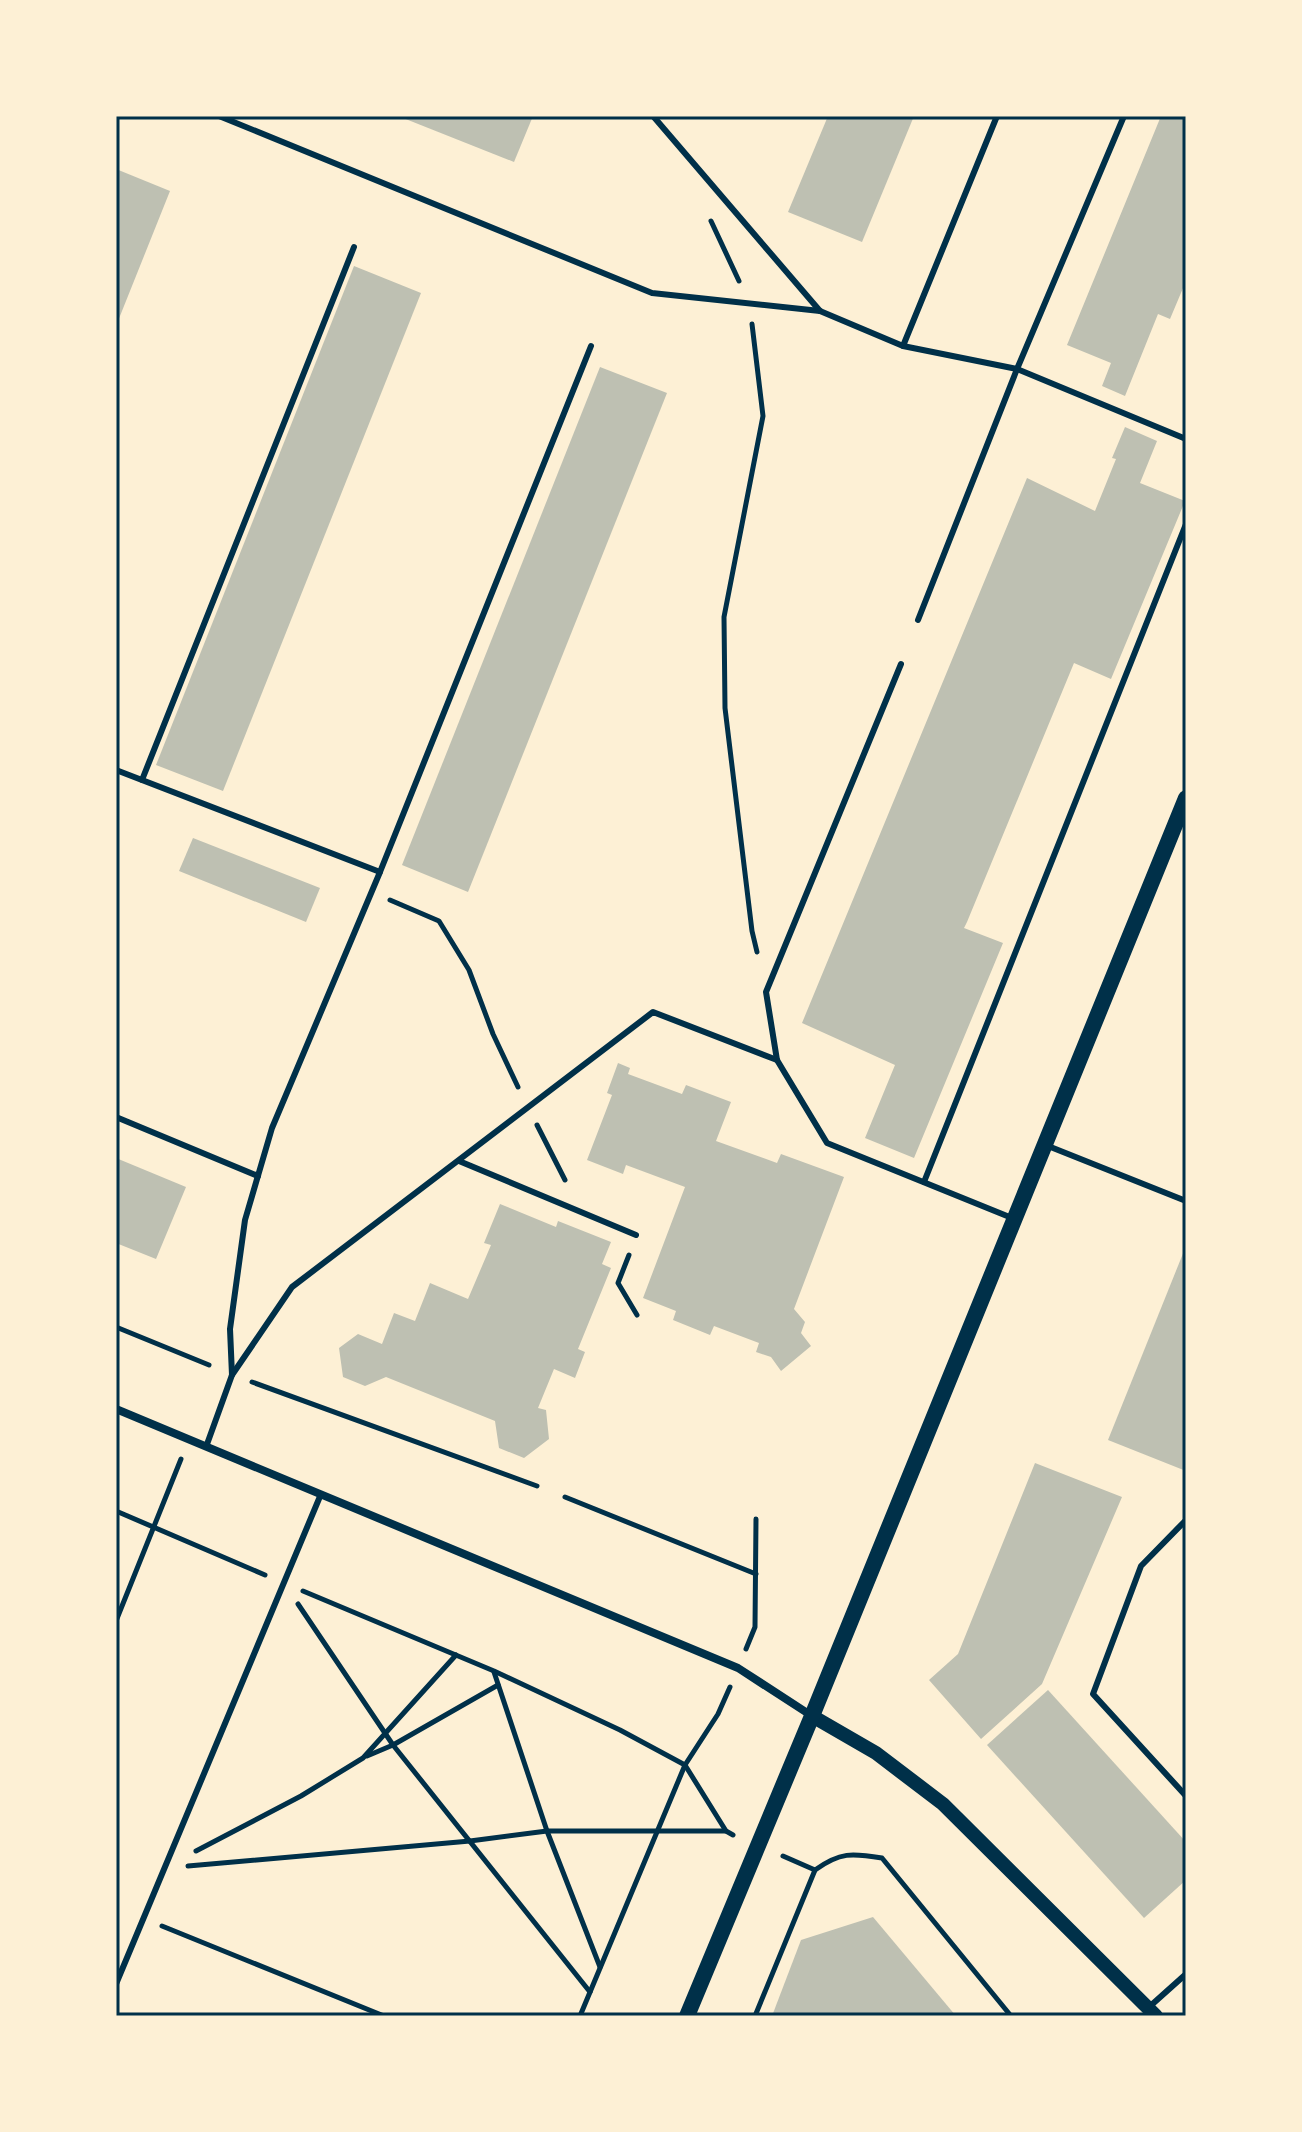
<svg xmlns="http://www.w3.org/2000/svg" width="1302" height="2132" viewBox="0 0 1302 2132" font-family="'Fira Sans',sans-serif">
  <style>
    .building { fill: #bec0b2 }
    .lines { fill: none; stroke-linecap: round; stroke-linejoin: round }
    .path { stroke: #003049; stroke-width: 5 }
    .service { stroke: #003049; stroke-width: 6 }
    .minor { stroke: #003049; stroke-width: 8 }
    .tertiary { stroke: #003049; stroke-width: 14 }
    .secondary { stroke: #003049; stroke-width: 16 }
    .neatline { fill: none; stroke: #003049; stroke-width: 3 }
  </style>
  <rect width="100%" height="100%" fill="#fdf0d5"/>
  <g class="building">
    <polygon points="398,116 533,116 514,162"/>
    <polygon points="828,116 914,116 862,242 788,212"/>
    <polygon points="1161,116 1186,116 1186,281 1170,319 1158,314 1125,396 1102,386 1111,363 1067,345"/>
    <polygon points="116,169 170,191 116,326"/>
    <polygon points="354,266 421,293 223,791 156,765"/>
    <polygon points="600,367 667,393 468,892 402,865"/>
    <polygon points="1125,427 1157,441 1140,483 1185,501 1111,679 1074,663 967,922 964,928 1003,943 914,1158 865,1138 895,1065 802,1023 1027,478 1095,511 1116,459 1112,458"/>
    <polygon points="193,838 320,888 306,922 179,871"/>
    <polygon points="618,1063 630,1068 628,1074 682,1094 686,1085 731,1102 716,1141 777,1163 781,1154 844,1177 794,1309 805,1322 801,1333 811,1346 781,1371 771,1357 756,1352 759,1343 714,1326 710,1335 673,1320 676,1311 643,1298 685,1187 626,1165 623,1174 587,1160 612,1095 607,1093"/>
    <polygon points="116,1158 186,1187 156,1259 116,1243"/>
    <polygon points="500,1204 556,1227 558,1221 611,1242 602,1264 611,1268 578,1349 585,1352 575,1378 554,1369 538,1408 546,1410 549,1439 524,1458 499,1448 495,1421 386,1377 365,1386 343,1377 339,1348 358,1334 382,1344 394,1313 415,1321 430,1283 468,1299 491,1245 484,1243"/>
    <polygon points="1186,1246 1186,1471 1108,1440"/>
    <polygon points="1035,1463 1122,1497 1042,1684 981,1739 929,1680 958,1654"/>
    <polygon points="1048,1690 1186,1842 1186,1880 1144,1918 987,1745"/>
    <polygon points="873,1917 956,2016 772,2016 801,1940"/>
  </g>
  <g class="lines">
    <g class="path">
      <polyline points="711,221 739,281"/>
      <polyline points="752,324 763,416 724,617 725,708 752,931 757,952"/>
      <polyline points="390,900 439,921 469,970 493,1034 518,1087"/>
      <polyline points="537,1125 565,1180"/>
      <polyline points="629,1255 618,1283 637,1315"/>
      <polyline points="116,1327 209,1365"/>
      <polyline points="252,1382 537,1486"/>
      <polyline points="565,1497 756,1574"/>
      <polyline points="116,1511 265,1575"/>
      <polyline points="303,1591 494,1671 620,1730 685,1765 726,1831 733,1835"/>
      <polyline points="298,1604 393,1745 590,1992"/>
      <polyline points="116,1621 181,1459"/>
      <polyline points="746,1649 755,1627 756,1519"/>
      <polyline points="494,1672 547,1831 600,1967"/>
      <polyline points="367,1756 393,1745 498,1685"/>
      <polyline points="196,1851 301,1796 363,1758 456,1655"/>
      <polyline points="783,1856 815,1870"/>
      <polyline points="188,1866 470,1841 547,1831 725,1831"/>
      <polyline points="162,1926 384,2016"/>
      <polyline points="580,2016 685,1765 718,1714 730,1687"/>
      <path d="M755,2016L815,1870C840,1852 852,1853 882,1858L1011,2016"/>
    </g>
    <g class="service">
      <polyline points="219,116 652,293 820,311"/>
      <polyline points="653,116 820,311 903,346 1017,369 1186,439"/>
      <polyline points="903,346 997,116"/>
      <polyline points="918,620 1017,369 1124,116"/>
      <polyline points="901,664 766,992 777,1060 827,1143 1012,1218"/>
      <polyline points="116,770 380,872 272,1128 245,1220 230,1329 232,1375 206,1447"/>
      <polyline points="142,780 354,247"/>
      <polyline points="380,872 591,346"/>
      <polyline points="116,1117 258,1176"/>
      <polyline points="1048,1146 1186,1201"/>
      <polyline points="459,1161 636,1235"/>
      <polyline points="924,1182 1186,524"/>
      <polyline points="232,1375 292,1287 653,1012 777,1060"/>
      <polyline points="1186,1520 1141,1566 1093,1694 1186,1796"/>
      <polyline points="116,1984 321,1494"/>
      <polyline points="1148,2008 1186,1974"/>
    </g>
    <polyline class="minor" points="116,1409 738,1668 812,1716"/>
    <polyline class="tertiary" points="812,1716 876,1753 943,1804 1156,2016"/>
    <polyline class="secondary" points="687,2016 812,1716 1186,798"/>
  </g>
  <rect width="1302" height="2132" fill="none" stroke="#fdf0d5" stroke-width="236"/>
  <rect x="118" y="118" width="1066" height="1896" class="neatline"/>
</svg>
